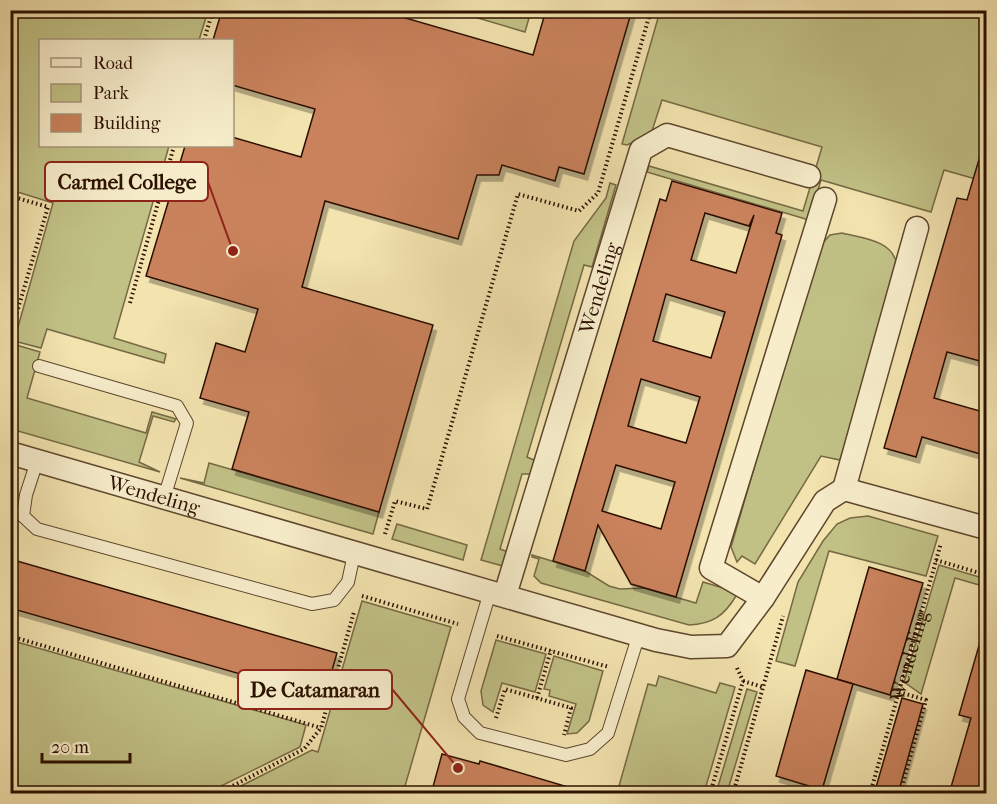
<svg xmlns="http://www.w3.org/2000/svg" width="997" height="804" viewBox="0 0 997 804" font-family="'IM FELL French Canon',serif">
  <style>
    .green { fill: #c1c186; stroke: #766943; stroke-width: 1.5 }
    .building { fill: #c9825b; stroke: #2c1100; stroke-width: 1.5; fill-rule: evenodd; filter: url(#shadow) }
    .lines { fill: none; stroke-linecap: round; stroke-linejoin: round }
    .service-casing { stroke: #5e462c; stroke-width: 14 }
    .minor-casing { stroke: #5e462c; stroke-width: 25 }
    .path { stroke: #2c1100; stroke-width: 4; stroke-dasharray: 1.5 3; stroke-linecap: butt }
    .service { stroke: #f7edcb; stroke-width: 12 }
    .minor { stroke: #f7edcb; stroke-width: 22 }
    .labels { text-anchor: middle; stroke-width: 4.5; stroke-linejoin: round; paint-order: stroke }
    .street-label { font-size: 20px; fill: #2c1100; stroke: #f7edcb }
    .leader { fill: none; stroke: #8f2418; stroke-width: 2 }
    .callout-dot { fill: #8f2418; stroke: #f7edcb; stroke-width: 2 }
    .callout { fill: #f7edcb; stroke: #8f2418; stroke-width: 2 }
    .callout-label { font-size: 21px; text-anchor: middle; font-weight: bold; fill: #2c1100 }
  </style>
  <defs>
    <filter id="shadow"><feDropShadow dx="3.5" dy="6" stdDeviation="0" flood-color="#0004"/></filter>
  </defs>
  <rect width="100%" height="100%" fill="#f2e3af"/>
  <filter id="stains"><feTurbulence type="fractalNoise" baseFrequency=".00333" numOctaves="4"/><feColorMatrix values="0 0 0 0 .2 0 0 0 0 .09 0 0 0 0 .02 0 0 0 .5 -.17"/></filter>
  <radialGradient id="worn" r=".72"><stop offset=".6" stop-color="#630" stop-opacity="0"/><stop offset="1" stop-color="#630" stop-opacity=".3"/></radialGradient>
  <g class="green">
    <polygon points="10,11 208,11 199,40 40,40 40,146 169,146 114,338 166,354 164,363 47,329 41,348 14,341 53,203 11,190"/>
    <polygon points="473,11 493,11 496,17 508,11 531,11 525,32 471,16"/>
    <polygon points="660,11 986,11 986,182 944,170 931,212 821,180 809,220 647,172 649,166 803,211 822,147 662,100 651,134 627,145 622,144"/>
    <polygon points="610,183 616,185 592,267 584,265 527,457 536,461 532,474 522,474 500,549 508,552 503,566 481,560 574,241 606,198"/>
    <path d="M842,233C862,238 894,240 897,266L840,460L821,456L755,564L742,556L737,562L731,547L819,247L830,235Z"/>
    <polygon points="13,344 40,352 27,398 146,433 152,412 176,419 174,422 153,416 139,462 160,472 11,429 10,353"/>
    <polygon points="209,463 379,512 373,534 180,478 204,483"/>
    <polygon points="868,516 938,536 926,576 829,551 795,666 776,661 798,582 823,541 837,524 850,518"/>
    <polygon points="397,524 467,545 463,560 392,539"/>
    <path d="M532,555L585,571L609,586L620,589L644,588L696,603L703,582L733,591L736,596C724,616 712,624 689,625L541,583L534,576L539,559L532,557Z"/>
    <polygon points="939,565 986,579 986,587 955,578 921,694 904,682"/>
    <polygon points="362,601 451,627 403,793 227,793 312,750 318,752"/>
    <polygon points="10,640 306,725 300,747 207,793 29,794 11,788"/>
    <polygon points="496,640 546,654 535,692 502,683 493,712 483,705 481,691"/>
    <polygon points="554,656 603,671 589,721 577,733 567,734 576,704 549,696 550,690 544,689"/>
    <polygon points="659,676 716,693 720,683 735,687 704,793 617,793 648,684 656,686"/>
    <polygon points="747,689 757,692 727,793 716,793"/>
  </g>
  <g class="building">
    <polygon points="222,10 378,10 533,55 546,10 632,10 584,174 559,167 555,181 502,165 499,175 477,175 458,239 325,201 302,287 433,325 379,512 232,469 249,412 200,398 216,343 245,352 258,309 146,276 185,146 232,146 232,137 301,157 315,109 232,85 232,40 213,40"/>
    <polygon points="980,156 987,157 987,363 947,352 934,398 987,413 987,456 922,437 916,457 884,448 957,198 967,200"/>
    <path d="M672,181L782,213L776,233L782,235L676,597L631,584L598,525L585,571L553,561L660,199L666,201ZM705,213L749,226L754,215L736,273L691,260ZM666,294L725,312L711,358L653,341ZM641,379L700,397L686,443L628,426ZM616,465L675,482L661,529L602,511Z"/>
    <polygon points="10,559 337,653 324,698 10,608"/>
    <polygon points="869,567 923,583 890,695 837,679"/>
    <polygon points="980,642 987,643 987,794 949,794 971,718 959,715"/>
    <polygon points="806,670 853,684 822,790 776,776"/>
    <polygon points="902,698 923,704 898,794 874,794"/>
    <polygon points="442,754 479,764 480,761 568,787 567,794 431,794"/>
  </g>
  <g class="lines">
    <defs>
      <g id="service">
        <polyline points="39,366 177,406 187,423 164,498"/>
        <polyline points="37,461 26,495 23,516 37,529 312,604 334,600 348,582 354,554"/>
        <polyline points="490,592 458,699 464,717 480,733 566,755 590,749 608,733 639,634"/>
      </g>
      <g id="minor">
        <path id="s2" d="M10,453L656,640L691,647L727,646L763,598L825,501L844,489L986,528"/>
        <polyline points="844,489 917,228"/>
        <path id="s3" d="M505,595L641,150L667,135L809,176"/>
        <polyline points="763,598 711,568 825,199"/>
      </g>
    </defs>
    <use href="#service" class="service-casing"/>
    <use href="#minor" class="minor-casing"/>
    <g class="path">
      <polyline points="204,40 213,10"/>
      <polyline points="10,196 48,207 10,336"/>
      <polyline points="130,303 174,146"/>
      <polyline points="385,534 395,501 427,509 518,194 579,211 598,193 651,10"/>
      <polyline points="936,560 986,575"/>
      <polyline points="362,596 458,624"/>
      <polyline points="10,636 321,728"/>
      <polyline points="497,636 609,667"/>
      <polyline points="743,681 763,687"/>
      <polyline points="899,692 926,700 900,794"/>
      <polyline points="537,698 551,650"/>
      <polyline points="496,718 505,689 571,708 564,735"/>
      <polyline points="10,793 13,794"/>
      <polyline points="217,794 304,749 321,728 354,612"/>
      <polyline points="710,794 743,681 737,668"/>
      <polyline points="733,794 783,616"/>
      <path id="s1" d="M870,794L941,543"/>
    </g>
    <use href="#service" class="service"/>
    <use href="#minor" class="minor"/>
  </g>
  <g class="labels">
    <g class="street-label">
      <text dy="7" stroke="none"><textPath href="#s3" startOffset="321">Wendeling</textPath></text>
      <text dy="7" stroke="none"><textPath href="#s2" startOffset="150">Wendeling</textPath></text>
      <text dy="7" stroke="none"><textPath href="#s1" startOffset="144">Wendeling</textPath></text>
    </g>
  </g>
  <path class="leader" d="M233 251L208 182M458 768L392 689"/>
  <g class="callout-dot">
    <circle cx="233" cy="251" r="6"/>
    <circle cx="458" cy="768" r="6"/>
  </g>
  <g class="callout">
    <rect x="45" y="162" width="163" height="39" rx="6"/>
    <rect x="238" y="670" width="154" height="39" rx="6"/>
  </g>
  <g class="callout-label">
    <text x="127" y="189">Carmel College</text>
    <text x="315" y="697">De Catamaran</text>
  </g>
  <rect width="997" height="804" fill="none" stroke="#f2e3af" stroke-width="36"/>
  <rect x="12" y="12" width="973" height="780" fill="none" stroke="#2c1100" stroke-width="3"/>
  <rect x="18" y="18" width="961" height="768" fill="none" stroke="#2c1100" stroke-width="1.5"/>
  <rect x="39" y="39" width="195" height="108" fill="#f7edcb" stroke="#a6957a" stroke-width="1.5"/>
  <rect x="51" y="58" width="30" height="9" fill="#f7edcb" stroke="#a6957a" stroke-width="1.5"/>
  <text x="93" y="69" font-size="18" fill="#2c1100">Road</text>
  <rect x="51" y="84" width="30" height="18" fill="#c1c186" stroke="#a6957a" stroke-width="1.5"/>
  <text x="93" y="99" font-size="18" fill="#2c1100">Park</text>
  <rect x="51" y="114" width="30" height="18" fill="#c9825b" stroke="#a6957a" stroke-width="1.5"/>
  <text x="93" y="129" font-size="18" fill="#2c1100">Building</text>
  <path d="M42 753v9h88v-9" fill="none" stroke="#2c1100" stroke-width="3"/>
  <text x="51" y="753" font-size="18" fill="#2c1100" stroke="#f7edcb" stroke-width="4.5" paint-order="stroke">20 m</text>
  <rect width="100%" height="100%" filter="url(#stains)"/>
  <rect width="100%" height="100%" fill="url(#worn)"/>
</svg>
